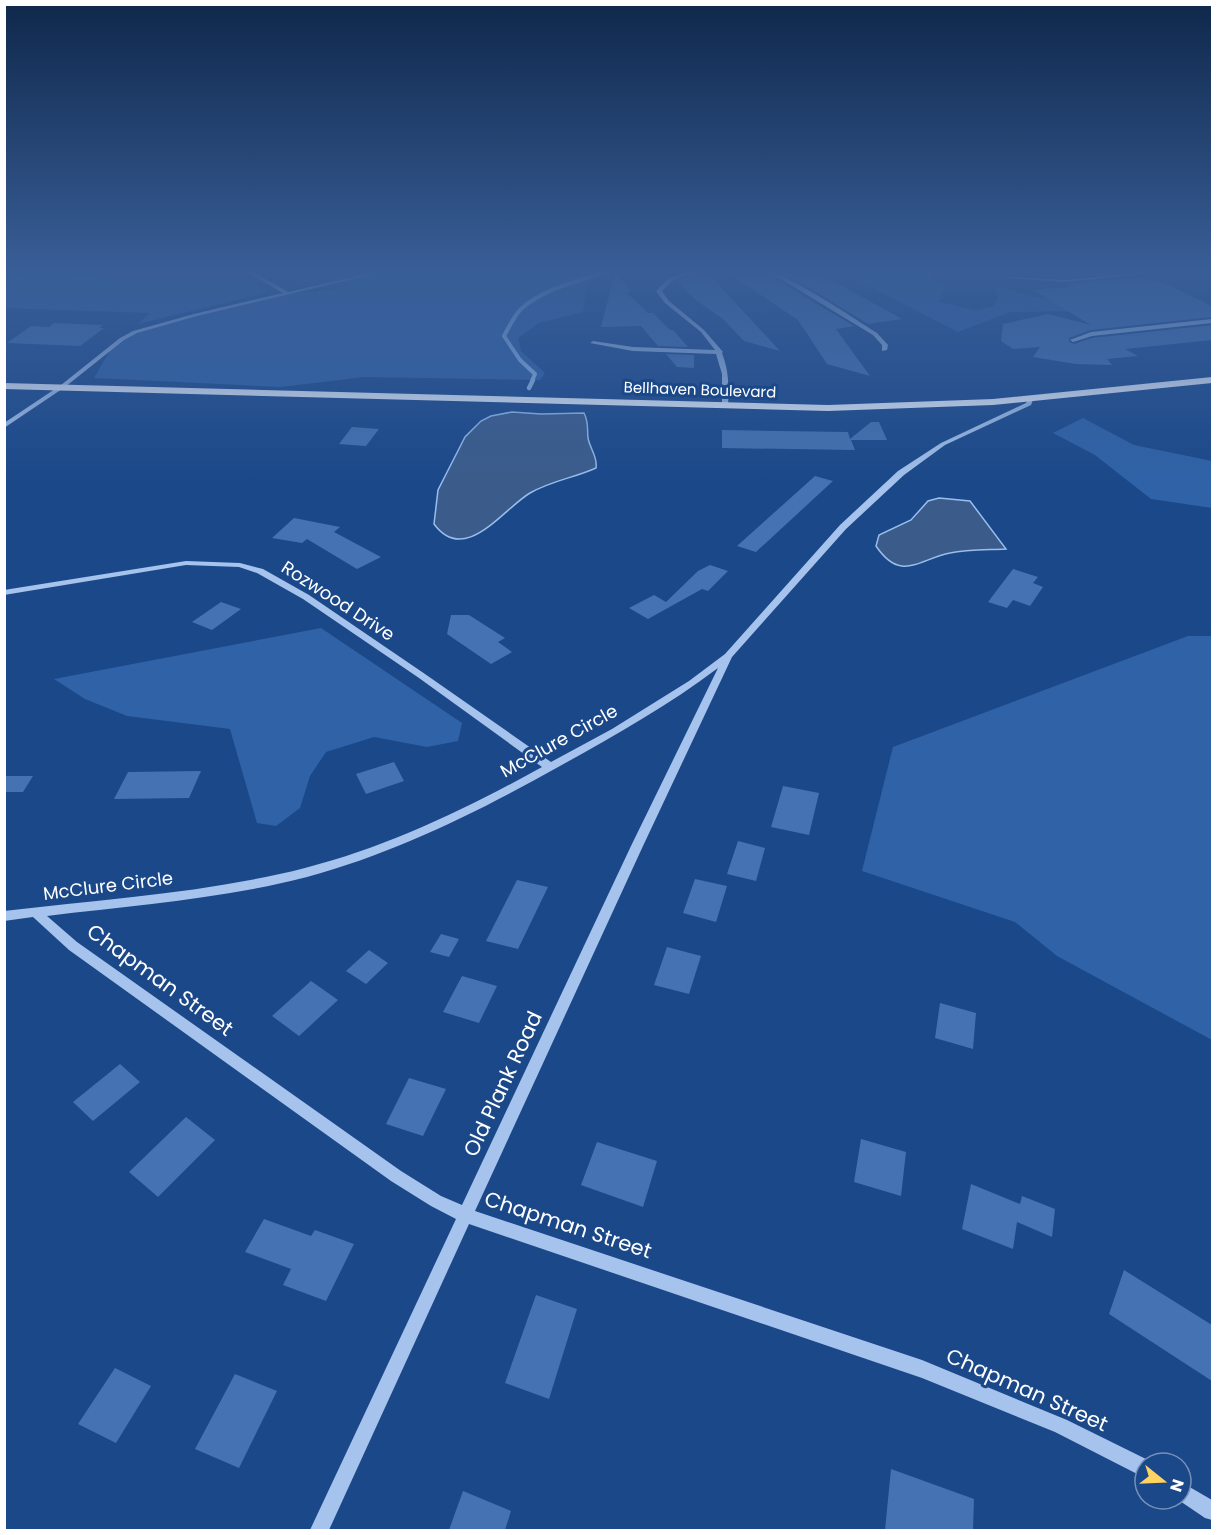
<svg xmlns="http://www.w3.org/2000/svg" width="1217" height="1535" viewBox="0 0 1217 1535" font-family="Poppins,sans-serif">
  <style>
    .green { fill: #2f62a7 }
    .water { fill: #3b5c8b; stroke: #98beee; stroke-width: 1.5 }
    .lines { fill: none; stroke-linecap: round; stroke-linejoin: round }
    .stream-far1 { stroke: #98beee; stroke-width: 4 }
    .stream { stroke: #98beee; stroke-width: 4.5 }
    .building { fill: #4472b2 }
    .minor { fill: #a5c3ec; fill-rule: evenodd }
    .major { fill: #eaf2ff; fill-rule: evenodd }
    .labels { text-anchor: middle; stroke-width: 6; stroke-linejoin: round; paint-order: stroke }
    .far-street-label { font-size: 15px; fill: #fff; stroke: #1b4889 }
    .street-label { font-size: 18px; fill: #fff; stroke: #1b4889 }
    .near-street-label { font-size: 21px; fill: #fff; stroke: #1b4889 }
  </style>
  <rect width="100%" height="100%" fill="#1b4889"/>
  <g class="green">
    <polygon points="28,270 67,270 68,274 73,275 149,281 247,279 269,292 138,324 150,313 5,308 5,285"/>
    <path d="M276,270H605L587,284L583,312L539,323L518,338L521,351L545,373L540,380L364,377L281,387L94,378C101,367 107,353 116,344C137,324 254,300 287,294C306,290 326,292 345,286L346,283L336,279L299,283Z"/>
    <polygon points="838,270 988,270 983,274 944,271 935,273 932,279 945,286 939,302 975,310 994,306 998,297 994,289 1000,287 1036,297 1070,300 1083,311 1010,312 958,332"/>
    <polygon points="1083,418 1134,445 1212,461 1212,508 1151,499 1095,455 1053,433"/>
    <polygon points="321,628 462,723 458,741 427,747 374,737 326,752 310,776 300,808 276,826 257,823 230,729 127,716 85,699 54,679"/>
    <polygon points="1188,636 1212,636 1212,1040 1057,956 1015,922 862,871 893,747"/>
  </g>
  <g class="water">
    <path d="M512,412L541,414L584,413C589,423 587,428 588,438C590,449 598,457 596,468C574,478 553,480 530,493C503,509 465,566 434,524L438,490L465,437L481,421L491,416Z"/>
    <path d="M939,498L970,501L1006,549C988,550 968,549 950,553C919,559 901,583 876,546L879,535L911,520L928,501Z"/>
  </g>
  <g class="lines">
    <path class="stream-far1" d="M532,381L535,374L520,360L504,336C509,327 514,316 521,309C544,288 583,280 611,270"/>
    <polyline class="stream" points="529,388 533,380"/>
  </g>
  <g class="building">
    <polygon points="702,270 705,270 780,351 744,341 723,319 696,300 677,281"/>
    <polygon points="724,270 760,270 854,326 836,329 870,376 827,364 798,320"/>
    <polygon points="773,270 813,270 902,319 868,324 803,284"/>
    <polygon points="1047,270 1142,270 1065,278 1056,277"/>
    <polygon points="615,273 631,290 627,293 648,313 653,313 670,330 673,330 688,347 658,346 641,326 601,327"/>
    <polygon points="1154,276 1154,282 1162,282 1212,306 1212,317 1091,330 1069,338 1069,342 1074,344 1092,338 1212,325 1212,340 1125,349 1138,356 1107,359 1112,365 1076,364 1033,357 1040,347 1013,349 1001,341 1003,324 1048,314 1091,325 1033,290 1070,287 1066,284"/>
    <polygon points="54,323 103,325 99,328 104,328 80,346 7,343 31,326 49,327"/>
    <polygon points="666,354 694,355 694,368 677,367"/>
    <polygon points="871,422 879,422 887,440 851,440 855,450 722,448 722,430 848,432 850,439"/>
    <polygon points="352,427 379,429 366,446 339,444"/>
    <polygon points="815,476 833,481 756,552 737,546"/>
    <polygon points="294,518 340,527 334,532 381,557 357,569 307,539 302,543 272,538"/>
    <polygon points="710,565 728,571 708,591 702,589 648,619 629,608 654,595 666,602 698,571"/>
    <polygon points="1013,569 1038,577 1033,583 1043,587 1030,606 1013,600 1007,608 988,602"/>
    <polygon points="221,602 241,609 212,630 192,622"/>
    <polygon points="451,615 469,615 505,638 498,642 512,652 491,664 447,634"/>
    <polygon points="394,762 404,781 366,794 356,774"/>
    <polygon points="201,771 189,798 114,799 128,772"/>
    <polygon points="4,776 33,776 23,792 4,792"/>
    <polygon points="783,786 819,793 809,835 771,827"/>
    <polygon points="738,841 765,848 756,881 727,874"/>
    <polygon points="695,879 727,886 716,922 683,913"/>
    <polygon points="517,880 548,887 518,949 486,941"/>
    <polygon points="441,934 459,939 449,957 430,952"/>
    <polygon points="667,947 701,956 689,994 654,985"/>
    <polygon points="369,950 388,963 366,984 346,971"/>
    <polygon points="462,976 497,986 479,1023 443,1012"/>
    <polygon points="311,981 338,1000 299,1036 272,1016"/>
    <polygon points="940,1003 976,1013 973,1049 935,1038"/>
    <polygon points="120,1064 140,1082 93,1121 73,1102"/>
    <polygon points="409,1078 446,1089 423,1136 386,1124"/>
    <polygon points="186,1117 215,1140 158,1197 129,1172"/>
    <polygon points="861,1139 906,1152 901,1196 854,1182"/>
    <polygon points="597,1142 657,1161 643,1207 581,1185"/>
    <polygon points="971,1184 1020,1204 1022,1196 1055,1209 1052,1237 1017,1222 1013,1249 962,1229"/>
    <polygon points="264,1219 311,1236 315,1230 354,1244 326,1301 283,1285 291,1269 245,1252"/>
    <polygon points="1124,1270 1212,1325 1212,1381 1109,1314"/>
    <polygon points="536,1295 577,1309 549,1399 505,1383"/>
    <polygon points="115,1368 151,1386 116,1443 78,1424"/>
    <polygon points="235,1374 277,1391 239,1468 195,1449"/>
    <polygon points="891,1469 974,1499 973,1530 885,1530"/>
    <polygon points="463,1491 511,1511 505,1530 449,1530"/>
  </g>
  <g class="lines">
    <g class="minor">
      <polygon points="12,270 12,271 4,274 4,271"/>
      <polygon points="244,270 250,270 288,292 383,270 392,270 197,316 137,333 124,340 65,387 4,428 4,423 61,385 120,338 133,331 194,314 283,293"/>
      <path d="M693,270H700L672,281L662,291L669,301L704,330L723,352L722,353C729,371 729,387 728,406L725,408L722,406V374L716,354L633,351L590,343L593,341L633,347L715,350L701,332L665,303L656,291L668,279Z"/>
      <path d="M762,270C783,270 855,319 877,333L888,345L887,350L882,351V345L873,335L784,281Z"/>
      <polygon points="1167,270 1187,270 1065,282 1008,278 1010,277 1065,280"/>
      <polygon points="1212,319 1212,323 1092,336 1073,342 1070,340 1091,332"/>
      <path d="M1028,399L1033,400L1031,405L945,445L904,475L846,529L732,657L643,846L475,1211L922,1360L1067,1420L1152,1462L1145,1463V1478L1055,1432L922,1378L469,1224L329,1530H310L456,1219L431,1206L391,1181L69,950L33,917L4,921V911C105,899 207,893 305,868C388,847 468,808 542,767L419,678L303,599L257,573L239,567L186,565L4,595V590L186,561L240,563L263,569L309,595L425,674L551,762L612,729L689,681L725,654L840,525L898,471L941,443L1026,403ZM718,668L631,846L462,1205L441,1196L401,1171L77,942L47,916C134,905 223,899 307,877C396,853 480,811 560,766C614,736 669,705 718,668Z"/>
      <polygon points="1181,1482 1212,1500 1212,1520 1205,1518 1177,1499 1181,1499"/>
    </g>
    <polygon class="major" points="1212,377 1212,383 993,405 828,411 4,389 4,383 828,405 993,399"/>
  </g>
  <linearGradient id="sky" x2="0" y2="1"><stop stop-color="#0f284b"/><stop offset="0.56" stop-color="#395e97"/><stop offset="1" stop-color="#395e97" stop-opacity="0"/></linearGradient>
  <rect width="1217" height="485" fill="url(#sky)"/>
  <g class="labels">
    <g class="far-street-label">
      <text transform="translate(700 390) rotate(2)" y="5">Bellhaven Boulevard</text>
    </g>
    <g class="street-label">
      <text transform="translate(338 601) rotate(33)" y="6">Rozwood Drive</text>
      <text transform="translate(559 741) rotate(-29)" y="6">McClure Circle</text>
      <text transform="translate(108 886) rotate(-7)" y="6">McClure Circle</text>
    </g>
    <g class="near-street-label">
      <text transform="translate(160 980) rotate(36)" y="7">Chapman Street</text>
      <text transform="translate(503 1084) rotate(-65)" y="7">Old Plank Road</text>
      <text transform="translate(568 1225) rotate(18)" y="7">Chapman Street</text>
      <text transform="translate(1027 1390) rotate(24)" y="7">Chapman Street</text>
    </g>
  </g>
  <rect width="1217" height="1535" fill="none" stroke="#ffffff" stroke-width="12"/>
  <g transform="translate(1163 1481) rotate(108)"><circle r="28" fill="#1b4889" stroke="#7691b8" stroke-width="1.5"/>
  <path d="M0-4.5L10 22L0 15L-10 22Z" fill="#fdd462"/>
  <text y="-9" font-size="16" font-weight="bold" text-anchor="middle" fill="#ffffff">N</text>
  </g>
</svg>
